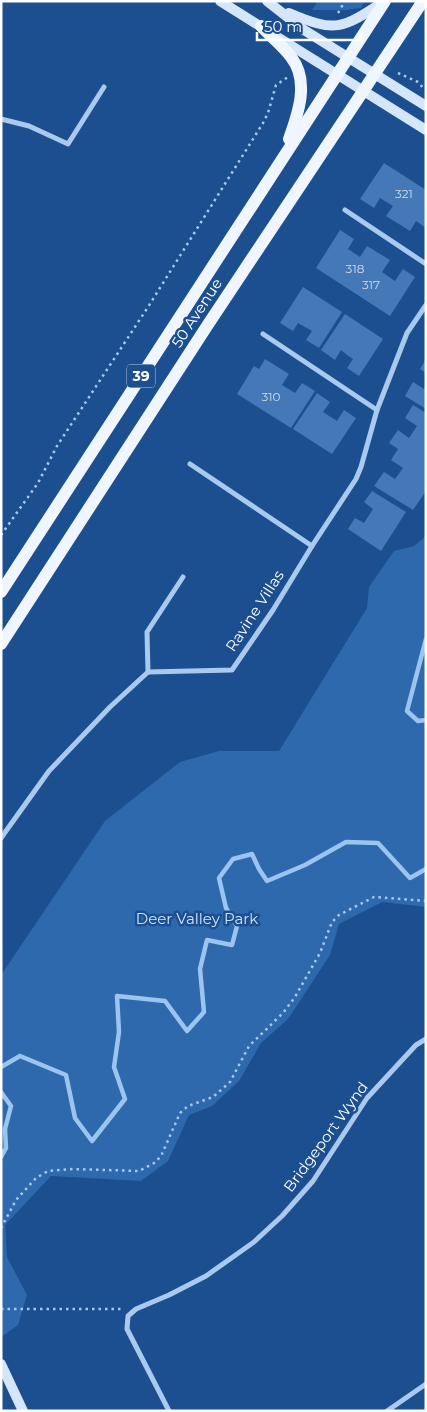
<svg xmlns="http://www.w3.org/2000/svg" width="427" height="1412" viewBox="0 0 427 1412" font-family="Montserrat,sans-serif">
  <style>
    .green { fill: #2e69ad }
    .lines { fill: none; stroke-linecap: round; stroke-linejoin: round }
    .stream { stroke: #9cc4f0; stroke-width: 4.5 }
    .building { fill: #4478b7 }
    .path { stroke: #a9c9ee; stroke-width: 2.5; stroke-dasharray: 2.5 4; stroke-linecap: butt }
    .street { stroke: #a9c9ee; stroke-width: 5 }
    .secondary { stroke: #d6e6fa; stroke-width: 10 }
    .primary { stroke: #f0f6ff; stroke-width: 12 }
    .labels { text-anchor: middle; stroke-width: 5; stroke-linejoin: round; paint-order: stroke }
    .number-label { font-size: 12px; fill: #d0dded }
    .shield { fill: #1b4f8f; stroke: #bbcadd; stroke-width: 1 }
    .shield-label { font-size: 14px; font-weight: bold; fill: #fff }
    .street-label { font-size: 15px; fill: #fff; stroke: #1b4f8f }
    .park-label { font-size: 15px; fill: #cfe3fa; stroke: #1b4f8f }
  </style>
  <rect width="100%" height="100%" fill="#1b4f8f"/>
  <g class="green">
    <polygon points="318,1 365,1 361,8 345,10 312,10"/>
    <polygon points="426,536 426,907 382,902 339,924 330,955 288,1019 261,1043 239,1081 212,1106 189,1115 168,1161 141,1181 51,1176 5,1225 7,1257 27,1295 18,1325 1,1337 1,975 105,821 180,762 219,751 279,751 367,608 369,587 394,551 414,546"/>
  </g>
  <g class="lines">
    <g class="stream">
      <polyline points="426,639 407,711 418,721 426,720"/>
      <polyline points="1,1067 20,1056 66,1075 75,1118 92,1141 125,1099 114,1067 119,1032 117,996 165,1001 187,1031 204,1012 200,969 207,940 232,945 237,926 226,908 219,878 233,859 252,854 259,869 267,881 305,865 346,842 378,843 410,878 426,869"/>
      <polyline points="1,1092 11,1106 5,1129 6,1148 1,1157"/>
    </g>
  </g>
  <g class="building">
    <polygon points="384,163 426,190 426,228 416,221 410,231 386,216 393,206 380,198 374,208 360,199"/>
    <polygon points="340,230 354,239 348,249 360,257 367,246 390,260 382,272 389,277 395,281 403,269 415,277 390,316 316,268"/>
    <polygon points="303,287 342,312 319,348 306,340 312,331 298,323 293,331 280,323"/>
    <polygon points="345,314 383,339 359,376 347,368 353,359 347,355 341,350 335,360 321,350"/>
    <polygon points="265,359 289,374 282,385 295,393 302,383 315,391 291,428 237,394 254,366 259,369"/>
    <polygon points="426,359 426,373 420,369"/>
    <polygon points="413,382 424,389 426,386 426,409 405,396"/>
    <polygon points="317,393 330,402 323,412 337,421 344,410 356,418 332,454 293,429"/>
    <polygon points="413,405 426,413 426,491 413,510 374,486 384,472 395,479 403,468 391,460 398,449 389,443 398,430 409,438 417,426 405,418"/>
    <polygon points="372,491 406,512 381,551 348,529 355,518 364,523 373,509 364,502"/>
  </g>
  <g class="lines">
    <g class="path">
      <polyline points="338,13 345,1"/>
      <polyline points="398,73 418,82 425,90"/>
      <polyline points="1,535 38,483 57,446 148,307 263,123 268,113 276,85 288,77"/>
      <polyline points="1,1228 16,1200 36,1178 48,1171 72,1169 139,1171 156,1162 162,1154 180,1113 188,1106 213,1097 230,1082 249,1046 283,1013 295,997 320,953 332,922 339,915 374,897 426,901"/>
      <polyline points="1,1309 122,1309"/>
    </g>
    <g class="street">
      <polyline points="1,119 29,126 68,144 104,87"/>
      <polyline points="345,210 426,264"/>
      <polyline points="263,334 377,410"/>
      <polyline points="190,464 312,546"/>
      <polyline points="148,672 147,632 183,577"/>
      <polyline points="1,838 49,771 110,707 148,672 232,670 273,610 312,546 356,479 361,467 377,410 407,333 426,305"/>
      <polyline points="169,1411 127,1329 128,1316 136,1309 169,1295 206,1276 254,1242 282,1216 313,1181 367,1098 416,1045 426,1039"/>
      <polyline points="387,1411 426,1384"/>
    </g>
    <g class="secondary">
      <polyline points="220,1 426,130"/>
      <polyline points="267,1 304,30 426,106"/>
      <path d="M289,13C336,33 342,29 383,2"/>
      <polyline points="1,1364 23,1411"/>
    </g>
    <g class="primary">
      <path d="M261,26C270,36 282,45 291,57C310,81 298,114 289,139"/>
      <polyline points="1,592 385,1"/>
      <polyline points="1,644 207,326 423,1"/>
    </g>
  </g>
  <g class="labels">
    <g class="number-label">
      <text x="404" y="198">321</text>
      <text x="355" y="273">318</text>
      <text x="371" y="289">317</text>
      <text x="271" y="401">310</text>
    </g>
    <rect class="shield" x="127" y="364.5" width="28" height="23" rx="4"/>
    <g class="shield-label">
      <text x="141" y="381">39</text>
    </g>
    <g class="street-label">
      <text transform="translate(197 313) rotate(-57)" y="5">50 Avenue</text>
      <text transform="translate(255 611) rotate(-57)" y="5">Ravine Villas</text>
      <text transform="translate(326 1137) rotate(-54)" y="5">Bridgeport Wynd</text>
    </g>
    <g class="park-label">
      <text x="197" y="924">Deer Valley Park</text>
    </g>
  </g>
  <rect width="427" height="1412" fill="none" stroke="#ffffff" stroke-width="5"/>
  <path d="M257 32v8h104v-8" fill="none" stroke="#ffffff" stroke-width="2.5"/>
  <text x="264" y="32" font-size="15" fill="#ffffff" stroke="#1b4f8f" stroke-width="4" paint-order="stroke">50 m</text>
</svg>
